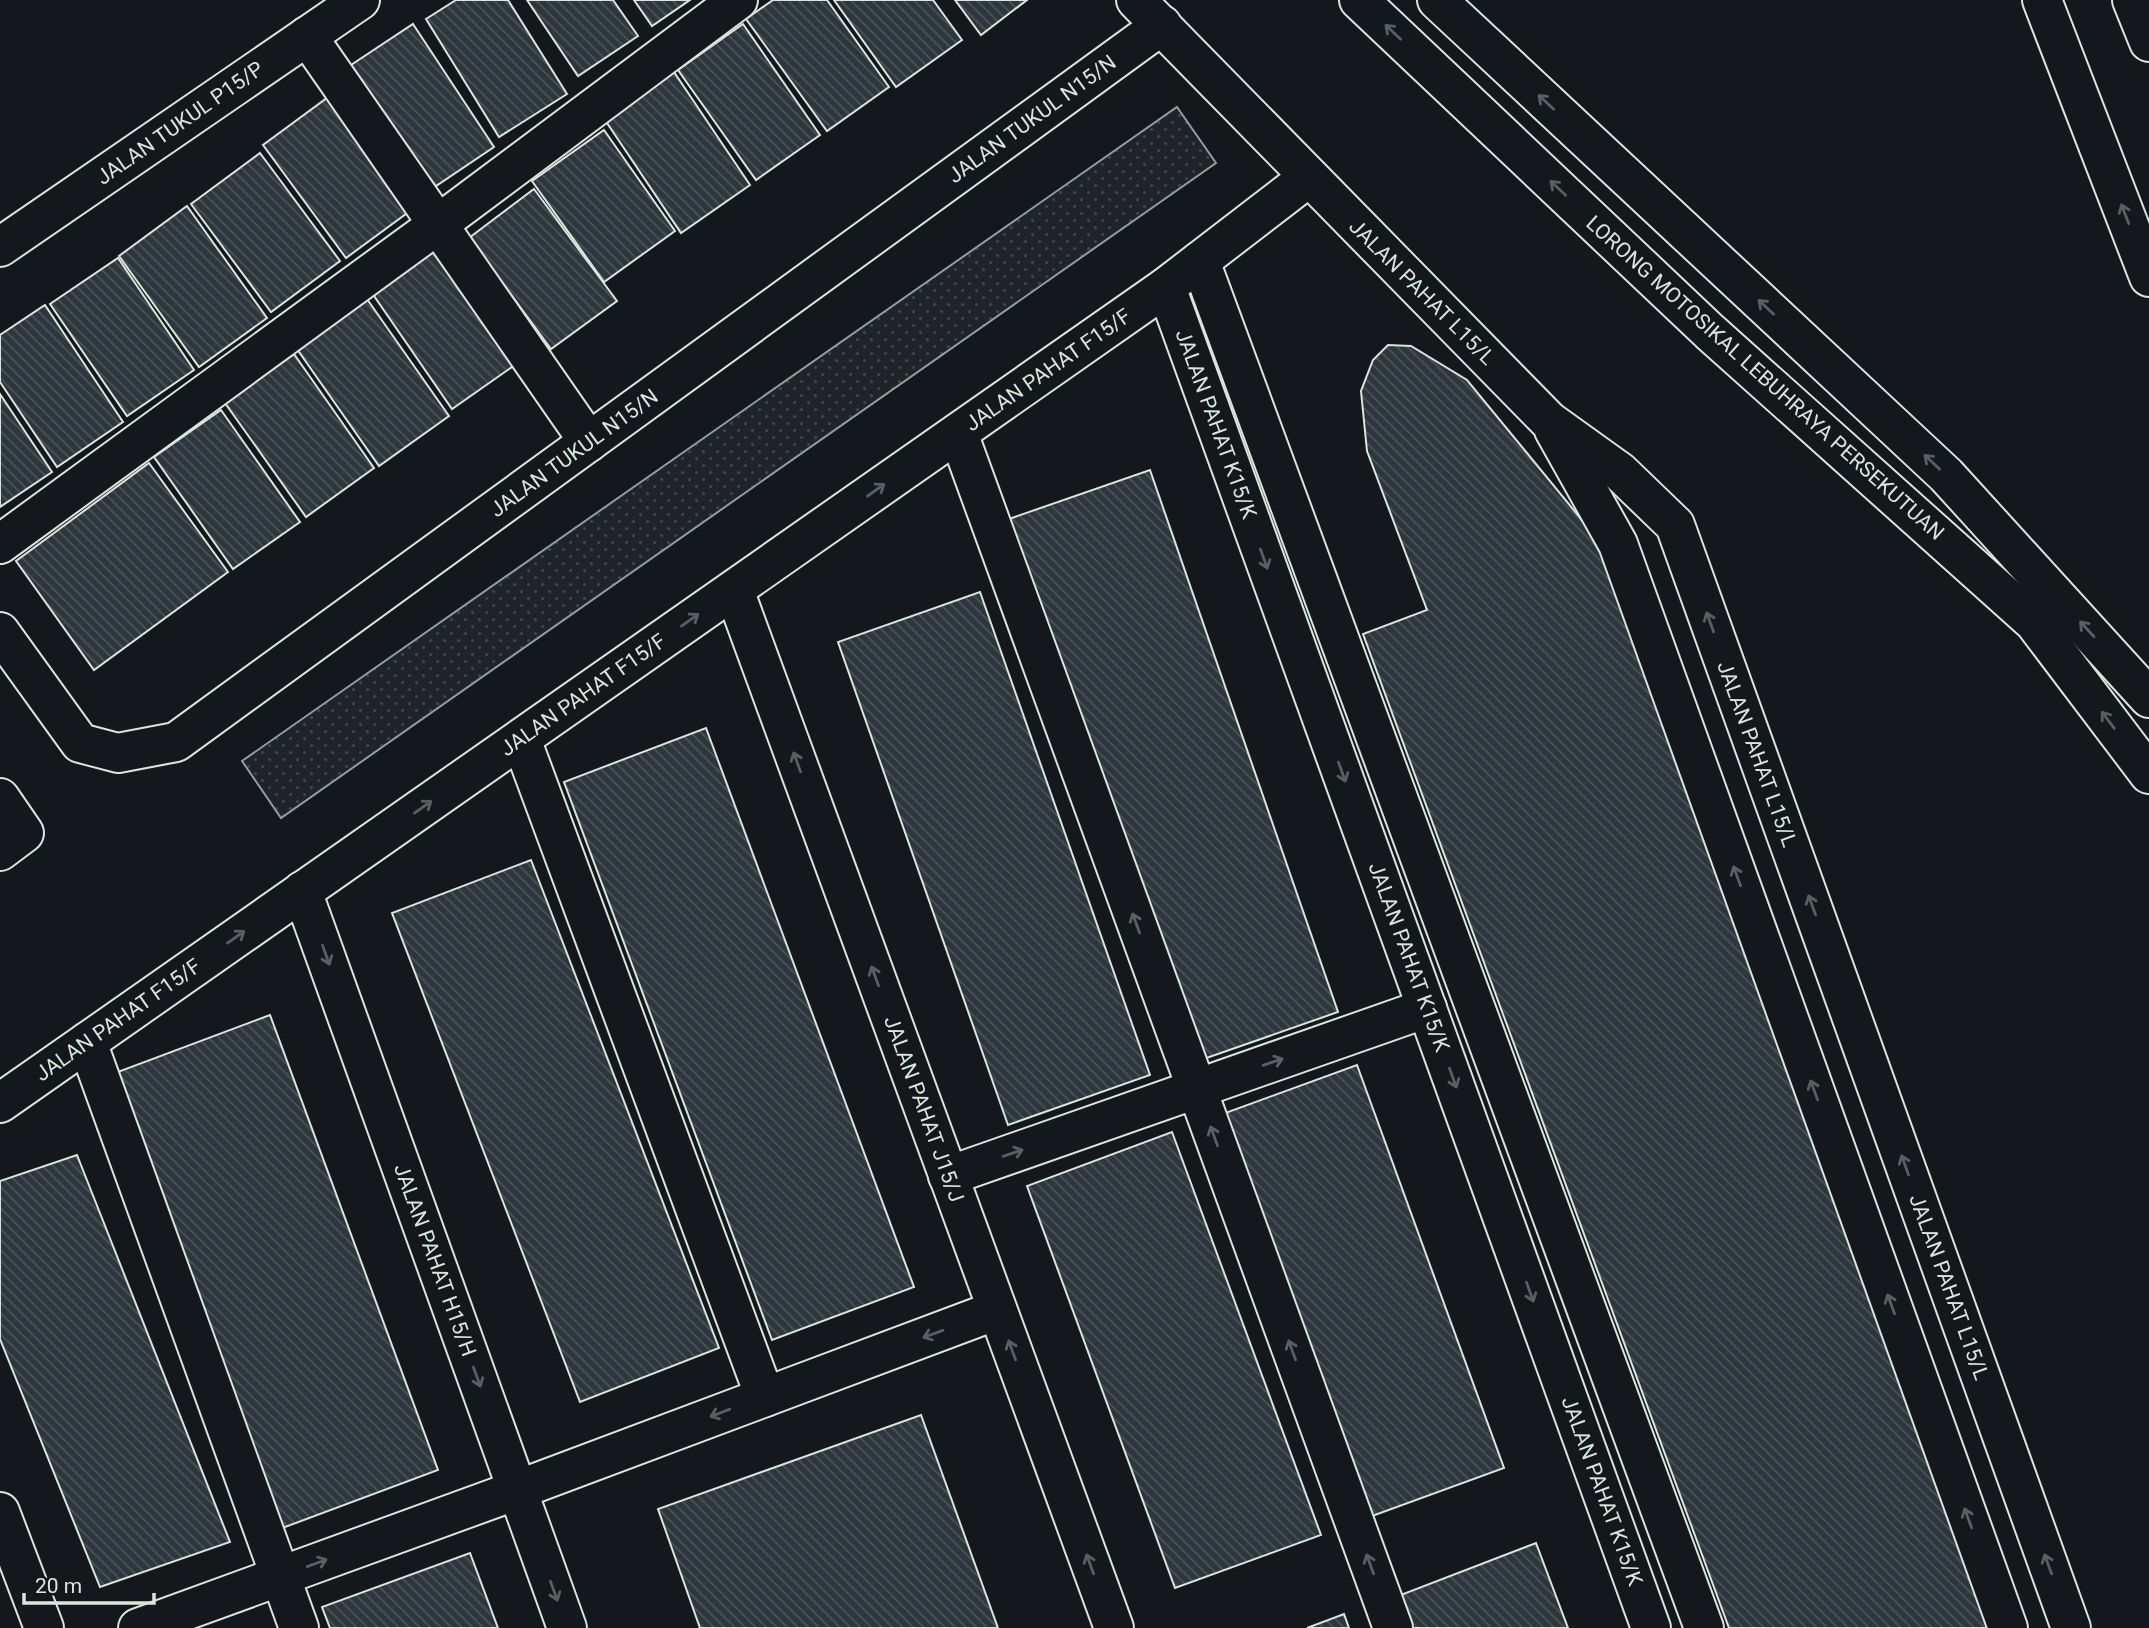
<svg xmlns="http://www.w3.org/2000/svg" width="2149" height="1628" viewBox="0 0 2149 1628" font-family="Roboto,sans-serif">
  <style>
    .grass { fill: url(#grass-dots); stroke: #939e99; stroke-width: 2 }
    .building { fill: url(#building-back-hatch); stroke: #d8e6dc; stroke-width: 2 }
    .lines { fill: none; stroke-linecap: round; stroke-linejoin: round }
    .minor-casing { stroke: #d8e6dc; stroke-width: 42 }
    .highway-casing { stroke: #d8e6dc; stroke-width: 42 }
    .minor { stroke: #14181c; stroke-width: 38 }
    .highway { stroke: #14181c; stroke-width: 38 }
    .oneway { stroke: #59605f }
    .labels { text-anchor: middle; stroke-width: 5; stroke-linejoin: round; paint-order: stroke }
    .street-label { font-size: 21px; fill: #d8e6dc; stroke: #14181c }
  </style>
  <defs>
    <pattern id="grass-dots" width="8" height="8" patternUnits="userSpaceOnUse" patternTransform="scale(1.75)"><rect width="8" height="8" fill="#202428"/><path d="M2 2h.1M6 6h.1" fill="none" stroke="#404447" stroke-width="1.8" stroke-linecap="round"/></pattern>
    <pattern id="building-back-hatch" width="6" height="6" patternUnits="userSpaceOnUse" patternTransform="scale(1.75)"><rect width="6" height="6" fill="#2c363c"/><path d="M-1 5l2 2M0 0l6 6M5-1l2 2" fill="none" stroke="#4a5358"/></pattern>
  </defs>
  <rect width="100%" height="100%" fill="#14181c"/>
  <polygon class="grass" points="1177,107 1216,163 281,818 242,761"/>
  <g class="building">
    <polygon points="456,0 508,0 567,94 499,137 426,19"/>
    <polygon points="527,0 613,0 638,36 578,76"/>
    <polygon points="634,0 690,0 652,26"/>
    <polygon points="773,0 827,0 889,87 827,131 746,19"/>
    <polygon points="834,0 933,0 962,40 896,87"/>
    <polygon points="955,0 1027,0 981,35"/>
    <polygon points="413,24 494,147 433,188 351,65"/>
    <polygon points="743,24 820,135 756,180 678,70"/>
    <polygon points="674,72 750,185 681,233 605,120"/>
    <polygon points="331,95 414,208 346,258 263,145"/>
    <polygon points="604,130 675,231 604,282 532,181"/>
    <polygon points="260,153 340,261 271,312 191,204"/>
    <polygon points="534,189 617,301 551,349 469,238"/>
    <polygon points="187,206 267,318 199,367 119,256"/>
    <polygon points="443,243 522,360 452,409 372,293"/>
    <polygon points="118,258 194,370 127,416 50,304"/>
    <polygon points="367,299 449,416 379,466 297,349"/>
    <polygon points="45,305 123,422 57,467 0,382 0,335"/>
    <polygon points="1388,345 1411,346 1467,380 1609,553 1997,1628 1729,1628 1363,634 1427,610 1367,451 1361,391 1373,360"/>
    <polygon points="294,354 374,468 306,517 225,403"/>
    <polygon points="0,394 52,472 0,507"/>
    <polygon points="221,410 300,522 233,569 154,457"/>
    <polygon points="149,463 228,572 94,670 16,561"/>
    <polygon points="1150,470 1338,1012 1195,1062 1006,520"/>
    <polygon points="980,592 1150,1075 1008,1125 838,642"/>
    <polygon points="706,728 914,1287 772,1340 564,782"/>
    <polygon points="531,860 719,1348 580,1402 392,913"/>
    <polygon points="270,1015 438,1470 277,1530 107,1076"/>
    <polygon points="1357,1065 1504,1468 1364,1519 1217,1116"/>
    <polygon points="1172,1132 1321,1535 1175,1588 1027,1186"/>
    <polygon points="77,1155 230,1542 100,1587 0,1339 0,1181"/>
    <polygon points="921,1415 998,1628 700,1628 658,1509"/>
    <polygon points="1536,1543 1568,1628 1410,1628 1398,1596"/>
    <polygon points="470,1553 498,1628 330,1628 322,1607"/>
    <polygon points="1344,1614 1349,1628 1307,1628"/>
  </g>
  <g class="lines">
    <defs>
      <g id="minor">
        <polyline points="1136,0 1549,421 1620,472 1675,525 2071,1628"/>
        <polyline points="1359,0 1710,332 2034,622 2149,774"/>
        <polyline points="307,36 589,442"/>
        <polyline points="0,247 360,0"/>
        <polyline points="1200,261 1704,1628"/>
        <polyline points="1166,287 1651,1628"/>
        <polyline points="1554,430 1618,544 2008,1628"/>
        <polyline points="958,433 1393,1628"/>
        <polyline points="0,544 437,225 738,0"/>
        <polyline points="734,590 1114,1628"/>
        <polyline points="0,632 80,743 118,753 176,742 1162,25"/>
        <polyline points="521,739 765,1397"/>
        <polyline points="0,798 24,833 0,851"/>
        <polyline points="302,891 567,1628"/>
        <polyline points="87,1042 299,1628"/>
        <polyline points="0,1103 1166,287 1309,177"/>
        <polyline points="948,1176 1427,1008"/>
        <polyline points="0,1512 44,1628"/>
        <polyline points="138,1628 517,1490 997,1310"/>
      </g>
      <g id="highway">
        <polyline points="1437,0 1946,475 2149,698"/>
        <polyline points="2042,0 2149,277"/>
        <polyline points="2132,0 2149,42"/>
      </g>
    </defs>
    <use href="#minor" class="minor-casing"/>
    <use href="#highway" class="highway-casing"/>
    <use href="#minor" class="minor"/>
    <use href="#highway" class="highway"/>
  </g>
  <defs><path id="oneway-shaft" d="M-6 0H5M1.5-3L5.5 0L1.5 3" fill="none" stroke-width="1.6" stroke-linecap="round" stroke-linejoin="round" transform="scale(1.75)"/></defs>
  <g class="oneway">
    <use href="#oneway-shaft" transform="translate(1393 32) rotate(-137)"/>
    <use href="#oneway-shaft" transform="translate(1546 102) rotate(-137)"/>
    <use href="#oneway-shaft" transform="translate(1558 188) rotate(-137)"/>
    <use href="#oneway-shaft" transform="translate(2125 214) rotate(-111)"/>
    <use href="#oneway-shaft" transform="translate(1766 307) rotate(-137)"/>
    <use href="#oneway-shaft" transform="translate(1932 462) rotate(-137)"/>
    <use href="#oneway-shaft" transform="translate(876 490) rotate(-35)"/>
    <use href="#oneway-shaft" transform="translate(1264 559) rotate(70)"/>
    <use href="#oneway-shaft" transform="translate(690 620) rotate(-35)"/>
    <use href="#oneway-shaft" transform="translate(1710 622) rotate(-110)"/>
    <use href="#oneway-shaft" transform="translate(2087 629) rotate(-132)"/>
    <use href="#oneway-shaft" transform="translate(2108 720) rotate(-127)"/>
    <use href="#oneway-shaft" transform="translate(797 762) rotate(-110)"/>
    <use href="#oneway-shaft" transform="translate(1342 772) rotate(70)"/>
    <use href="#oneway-shaft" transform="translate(423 807) rotate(-35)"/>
    <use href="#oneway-shaft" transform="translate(1737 876) rotate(-110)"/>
    <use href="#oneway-shaft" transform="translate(1812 905) rotate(-110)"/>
    <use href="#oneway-shaft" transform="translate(1136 923) rotate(-110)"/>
    <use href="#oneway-shaft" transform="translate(236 937) rotate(-35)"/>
    <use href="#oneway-shaft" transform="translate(326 955) rotate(70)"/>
    <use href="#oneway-shaft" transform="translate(875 976) rotate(-110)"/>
    <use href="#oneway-shaft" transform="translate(1273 1062) rotate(-19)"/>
    <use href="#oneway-shaft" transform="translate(1453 1078) rotate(70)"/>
    <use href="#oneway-shaft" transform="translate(1814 1090) rotate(-110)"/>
    <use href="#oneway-shaft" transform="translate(1214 1136) rotate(-110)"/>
    <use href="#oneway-shaft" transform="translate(1013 1153) rotate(-19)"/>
    <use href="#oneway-shaft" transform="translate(1905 1165) rotate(-110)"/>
    <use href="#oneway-shaft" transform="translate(1530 1292) rotate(70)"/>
    <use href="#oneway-shaft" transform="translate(1891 1304) rotate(-110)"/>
    <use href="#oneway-shaft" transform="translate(933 1334) rotate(160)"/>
    <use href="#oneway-shaft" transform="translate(1012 1350) rotate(-110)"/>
    <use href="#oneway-shaft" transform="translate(1292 1350) rotate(-110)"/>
    <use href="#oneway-shaft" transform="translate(477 1377) rotate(70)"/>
    <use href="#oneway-shaft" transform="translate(720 1413) rotate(159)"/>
    <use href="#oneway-shaft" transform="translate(1968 1518) rotate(-110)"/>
    <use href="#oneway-shaft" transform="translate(317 1563) rotate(-20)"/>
    <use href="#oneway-shaft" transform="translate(1090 1564) rotate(-110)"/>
    <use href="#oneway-shaft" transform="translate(1370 1564) rotate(-110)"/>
    <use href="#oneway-shaft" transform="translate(2048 1564) rotate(-110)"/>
    <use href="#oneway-shaft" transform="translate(554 1591) rotate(70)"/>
  </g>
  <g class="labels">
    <g class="street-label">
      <text transform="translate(1032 119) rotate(-36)" y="7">JALAN TUKUL N15/N</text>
      <text transform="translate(180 123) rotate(-35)" y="7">JALAN TUKUL P15/P</text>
      <text transform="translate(1422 292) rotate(45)" y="7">JALAN PAHAT L15/L</text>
      <text transform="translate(1048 370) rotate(-35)" y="7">JALAN PAHAT F15/F</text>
      <text transform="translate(1765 378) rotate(42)" y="7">LORONG MOTOSIKAL LEBUHRAYA PERSEKUTUAN</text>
      <text transform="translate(1216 424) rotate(70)" y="7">JALAN PAHAT K15/K</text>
      <text transform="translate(574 453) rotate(-36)" y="7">JALAN TUKUL N15/N</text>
      <text transform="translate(583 695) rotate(-35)" y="7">JALAN PAHAT F15/F</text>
      <text transform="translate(1757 754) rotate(70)" y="7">JALAN PAHAT L15/L</text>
      <text transform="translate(1409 957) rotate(70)" y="7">JALAN PAHAT K15/K</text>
      <text transform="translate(118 1020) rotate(-35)" y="7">JALAN PAHAT F15/F</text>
      <text transform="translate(924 1109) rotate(70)" y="7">JALAN PAHAT J15/J</text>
      <text transform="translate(435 1260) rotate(70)" y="7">JALAN PAHAT H15/H</text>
      <text transform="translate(1949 1287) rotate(70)" y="7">JALAN PAHAT L15/L</text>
      <text transform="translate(1602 1491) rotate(70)" y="7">JALAN PAHAT K15/K</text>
    </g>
  </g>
  <path d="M24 1593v10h130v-10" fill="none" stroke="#d8e6dc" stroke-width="3.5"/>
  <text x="35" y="1593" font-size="21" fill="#d8e6dc" stroke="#14181c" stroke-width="5" paint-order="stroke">20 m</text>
</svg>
